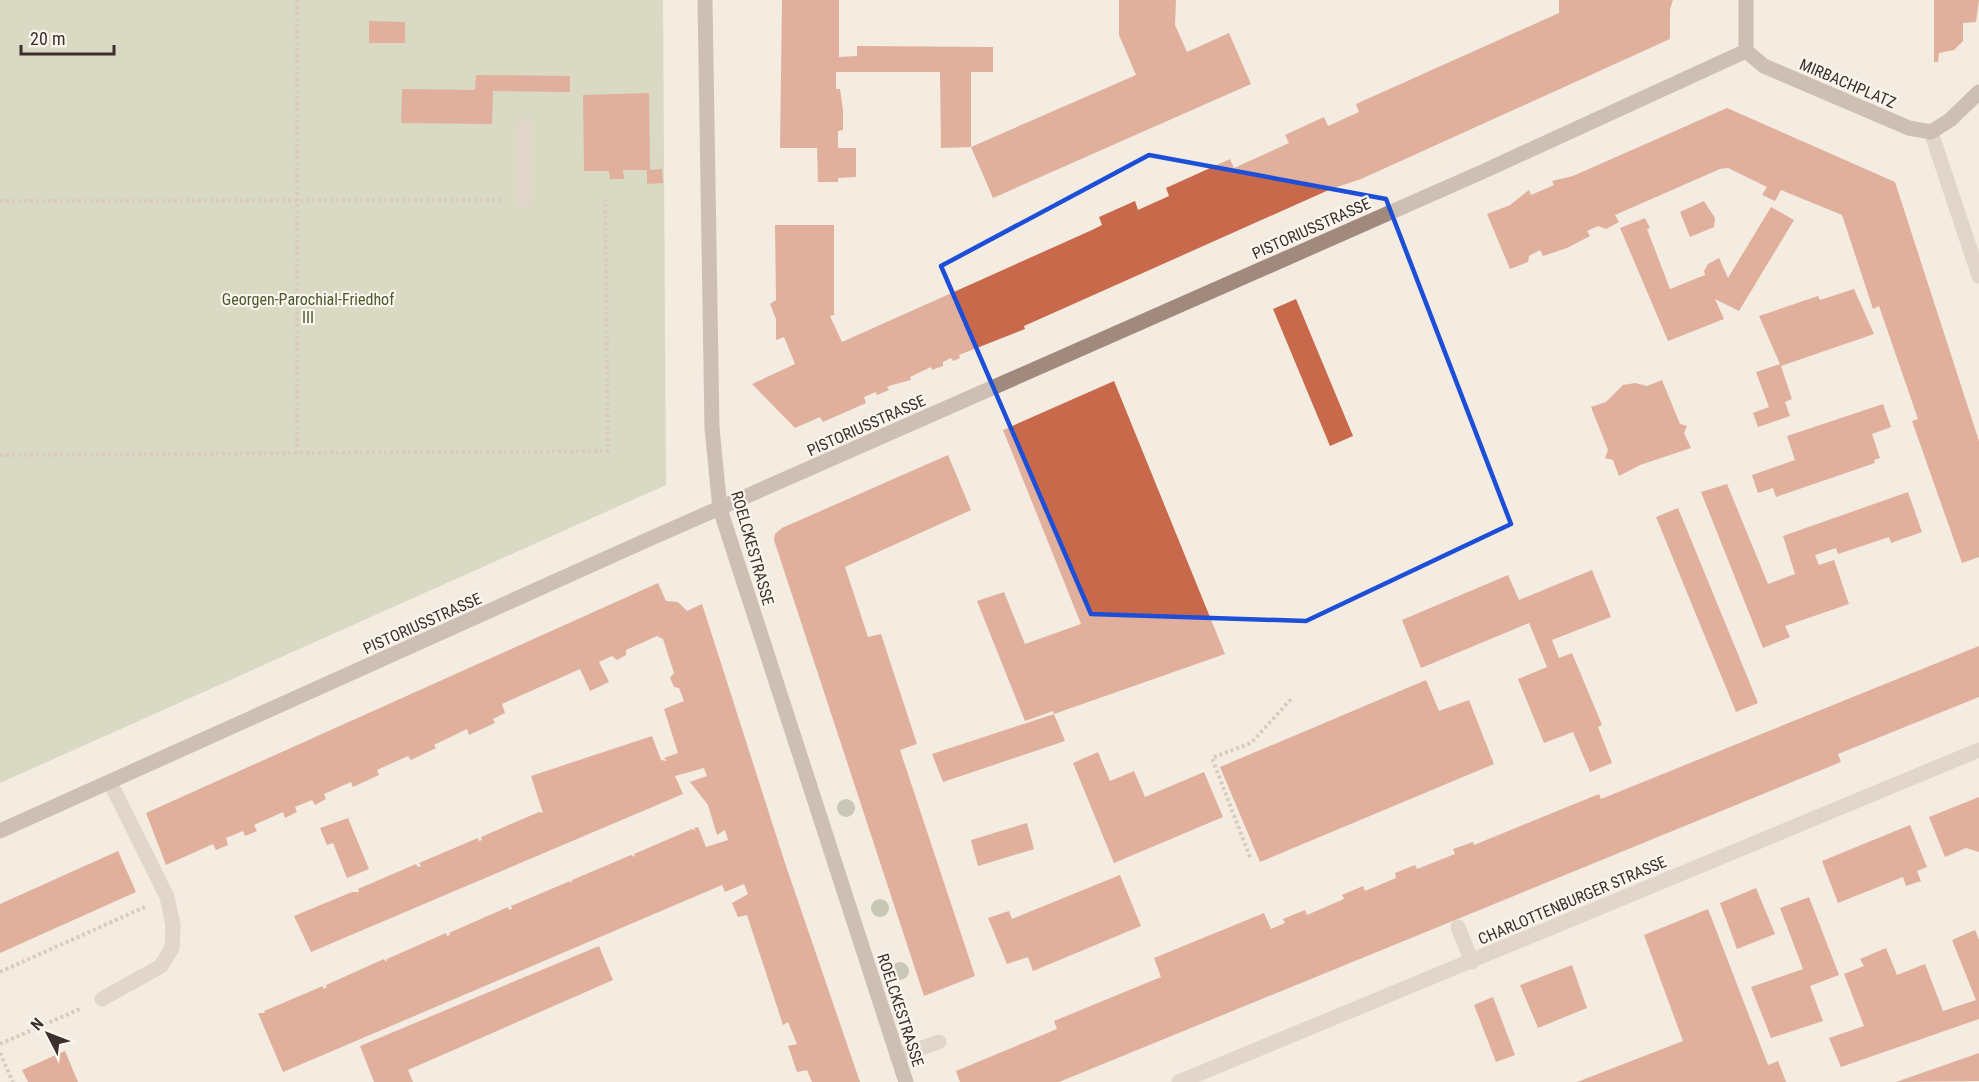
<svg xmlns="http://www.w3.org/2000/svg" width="1979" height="1082" viewBox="0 0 1979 1082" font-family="'Roboto Condensed',sans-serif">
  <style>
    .green { fill: #b8c4a0 }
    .building { fill: #c8694b }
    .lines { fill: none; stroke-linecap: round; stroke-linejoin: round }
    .path { stroke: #b9a596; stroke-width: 4; stroke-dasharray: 3 3; stroke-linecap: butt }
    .lane { stroke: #cdbbac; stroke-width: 15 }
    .street { stroke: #cdbbac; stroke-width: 15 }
    .secondary { stroke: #a18a7d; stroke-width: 15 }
    .tree { fill: #969b7f }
    .marked { fill: none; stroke: #1d4ed8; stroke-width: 4.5; stroke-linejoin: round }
    .labels { text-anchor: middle; stroke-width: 4.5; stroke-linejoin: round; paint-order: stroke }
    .street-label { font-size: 16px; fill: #3b302b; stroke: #fbf5ee }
    .park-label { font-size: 16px; fill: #4a5a2e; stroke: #fbf5ee }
  </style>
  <rect width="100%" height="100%" fill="#f4ebe1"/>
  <polygon class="green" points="0,0 663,0 666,485 0,783"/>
  <g class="building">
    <polygon points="782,0 839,0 839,57 857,56 857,46 993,47 993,72 971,72 971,147 1136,75 1119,35 1119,0 1176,0 1175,25 1187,52 1229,33 1251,84 993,198 971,147 941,148 940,72 836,72 836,89 840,89 843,110 843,130 838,131 838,148 856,148 856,177 838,178 838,182 818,182 817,148 780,148"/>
    <polygon points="1559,0 1673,0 1670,9 1670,39 1361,179 1331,189 1042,318 1024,326 1025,329 959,355 960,358 953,361 951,358 943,362 943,366 932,370 931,367 910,377 911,380 892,385 887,387 889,390 877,395 876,392 864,397 866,403 823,422 820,417 795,428 752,384 795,364 784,337 776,340 776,319 770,304 776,300 775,225 834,225 834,315 830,316 842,342 1092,230 1102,225 1099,217 1135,201 1138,210 1169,196 1166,188 1230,159 1234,168 1289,143 1285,135 1324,117 1328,126 1359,112 1356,104 1559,13"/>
    <polygon points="1934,0 1979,0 1976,22 1963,23 1963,41 1954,50 1939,53 1938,62 1934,62"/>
    <polygon points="369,21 405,22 405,43 369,43"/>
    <polygon points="476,75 570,76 570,92 493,91 492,124 401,123 402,89 475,90"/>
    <polygon points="649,93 650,170 662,169 663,183 647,184 647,170 623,170 624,179 610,179 609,171 584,171 583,95"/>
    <polygon points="1727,108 1895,182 1979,441 1979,557 1962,563 1912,421 1918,419 1879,306 1873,309 1842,215 1781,190 1775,201 1762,195 1767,187 1728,168 1720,169 1615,215 1619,222 1606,229 1598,226 1587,231 1590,236 1567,248 1543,256 1540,250 1529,256 1528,262 1510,269 1487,214 1510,205 1529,190 1531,195 1554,185 1552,181 1573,176"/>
    <polygon points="1704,201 1715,218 1714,227 1690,237 1680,212"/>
    <polygon points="1771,207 1794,220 1739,311 1715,299 1724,319 1668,341 1620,228 1645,218 1650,228 1647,229 1670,289 1705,275 1704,271 1708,264 1719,258 1728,278"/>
    <polygon points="1854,289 1874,334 1781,366 1792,399 1785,402 1790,416 1758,427 1753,413 1769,407 1756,372 1780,364 1759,316 1818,296 1820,300"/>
    <polygon points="1296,299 1353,436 1330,446 1273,309"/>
    <polygon points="1662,380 1680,424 1687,426 1684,433 1691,448 1640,465 1619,476 1613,460 1605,458 1608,450 1591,407 1606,402 1623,385 1635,383 1647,386"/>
    <polygon points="1114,381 1225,654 1054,714 1065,741 943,782 932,754 1054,714 1053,711 1025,721 977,601 1004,592 1025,644 1081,624 1003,430"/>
    <polygon points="1883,404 1891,427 1872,434 1880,458 1874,460 1875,463 1776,497 1773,488 1758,493 1752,475 1795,460 1787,436"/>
    <polygon points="948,455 971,510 845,567 868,637 881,634 917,744 900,750 975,976 924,996 774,540 775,534 782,528"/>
    <polygon points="1727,484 1768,584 1795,574 1783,536 1908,492 1922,532 1891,543 1889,537 1838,554 1836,548 1815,555 1819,565 1834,560 1849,604 1785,626 1790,637 1763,648 1701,492"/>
    <polygon points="1678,508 1758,703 1736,712 1656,517"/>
    <polygon points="1592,570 1611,617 1552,640 1559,658 1572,653 1602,725 1598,727 1612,763 1590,772 1573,732 1544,743 1518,679 1547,667 1529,623 1421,668 1402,620 1508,575 1519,600"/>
    <polygon points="658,583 666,601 678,602 687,611 702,604 786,866 860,1082 812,1082 807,1070 797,1072 788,1046 797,1044 788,1022 783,1025 747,915 738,917 732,903 748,894 744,884 725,892 722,885 283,1072 258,1013 265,1013 264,1011 323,986 323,989 327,987 326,985 384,959 386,962 387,959 446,933 447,936 450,935 449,933 508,907 509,910 512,909 511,906 570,881 571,884 572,880 631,855 635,857 634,854 692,829 696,831 694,828 698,827 706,847 728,840 725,830 717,835 708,805 690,782 707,776 704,768 675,776 683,794 311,952 294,916 352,892 359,892 358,889 416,864 418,867 421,866 419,863 478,838 479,841 482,840 481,837 539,812 543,813 531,776 652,736 661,760 667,761 664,758 678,753 664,709 684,701 679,688 674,687 670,678 674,673 663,639 657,636 626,650 626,655 617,660 612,656 599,662 609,682 590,691 580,669 502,704 505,713 493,719 495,723 469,735 467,729 434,745 436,748 411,760 408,756 377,770 379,775 353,787 351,782 324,794 326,799 315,805 312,800 295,807 297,812 285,818 283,812 254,825 257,831 245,836 243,831 226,838 228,845 216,850 213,844 166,865 146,813"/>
    <polygon points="1979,646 1979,697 1838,754 1841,762 1059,1082 960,1082 956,1071 1057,1029 1054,1021 1161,977 1154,958 1264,913 1271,929 1285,923 1283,919 1305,910 1307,915 1344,899 1342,895 1363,886 1365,891 1396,878 1395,873 1415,865 1417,869 1455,854 1453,849 1473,842 1474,845 1599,794 1601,799"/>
    <polygon points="1426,680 1439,711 1469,700 1494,764 1260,862 1220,767"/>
    <polygon points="1098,752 1110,781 1134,771 1145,797 1204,772 1223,817 1114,863 1073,763"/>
    <polygon points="1979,797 1979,852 1966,848 1945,857 1929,817"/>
    <polygon points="348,818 369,869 347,878 333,843 327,845 320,828"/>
    <polygon points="1027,823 1034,849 978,866 971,840"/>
    <polygon points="1910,825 1927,867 1917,871 1921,881 1906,886 1903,877 1838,903 1822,861"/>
    <polygon points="118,851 136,892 0,953 0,904"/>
    <polygon points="1120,875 1141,926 1033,971 1028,957 1007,964 988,918 1009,911 1012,919"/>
    <polygon points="1756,888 1775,934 1737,949 1720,903"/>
    <polygon points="1809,897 1839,975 1810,986 1823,1021 1771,1038 1751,987 1803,969 1780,908"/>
    <polygon points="1708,909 1768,1065 1778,1061 1786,1082 1577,1082 1683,1041 1644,935"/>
    <polygon points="1975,930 1979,940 1979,1019 1841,1067 1829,1038 1864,1026 1844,974 1864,966 1860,959 1886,948 1897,975 1925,964 1943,1011 1976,1000 1952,940"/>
    <polygon points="599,946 613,980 408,1070 413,1082 374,1082 360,1046"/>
    <polygon points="1572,965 1587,1008 1538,1028 1520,985"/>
    <polygon points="1493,997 1515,1055 1496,1062 1474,1005"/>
    <polygon points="65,1051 78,1082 28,1082 22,1070"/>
    <polygon points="1979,1053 1979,1081 1896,1082"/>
  </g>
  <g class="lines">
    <g class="path">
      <polyline points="297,0 297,453"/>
      <polyline points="0,201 503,200"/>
      <polyline points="0,455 608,451 605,200"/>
      <polyline points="1250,857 1212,758 1251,743 1292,698"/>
      <polyline points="0,972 147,906"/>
      <polyline points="0,1044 82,1008"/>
      <polyline points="0,1053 13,1082"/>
    </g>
    <g class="lane">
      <polyline points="524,200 525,126"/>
      <polyline points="1458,927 1472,962"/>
      <polyline points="102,999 161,966 172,948 173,925 167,897 110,782"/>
      <polyline points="897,1056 939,1042"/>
    </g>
    <g class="street">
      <polyline points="1931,132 1979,276"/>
      <polyline points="1179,1082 1979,750"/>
    </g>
    <g class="secondary">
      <polyline points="705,0 712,428 720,509 906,1082"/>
      <polyline points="1746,0 1746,51 1764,66 1909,128 1931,132 1950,120 1979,92"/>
      <polyline points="0,831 647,540 1482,172 1746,51"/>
    </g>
  </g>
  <g class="tree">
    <circle cx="846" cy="808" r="9"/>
    <circle cx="880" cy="908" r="9"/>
    <circle cx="900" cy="971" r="9"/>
  </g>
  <path d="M0 0H1979V1082H0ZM1149,155L1386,199L1511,524L1306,621L1091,614L941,266Z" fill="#f4ebe1" fill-opacity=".55" fill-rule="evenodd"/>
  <path class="marked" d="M1149,155L1386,199L1511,524L1306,621L1091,614L941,266Z"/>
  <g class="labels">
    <g class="street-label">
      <text transform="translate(1848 83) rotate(23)" y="6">MIRBACHPLATZ</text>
      <text transform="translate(1311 228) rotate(-24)" y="6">PISTORIUSSTRASSE</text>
      <text transform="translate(866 425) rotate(-24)" y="6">PISTORIUSSTRASSE</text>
      <text transform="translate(753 548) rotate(74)" y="6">ROELCKESTRASSE</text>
      <text transform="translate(422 623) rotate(-24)" y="6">PISTORIUSSTRASSE</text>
      <text transform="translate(1572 900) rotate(-23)" y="6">CHARLOTTENBURGER STRASSE</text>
      <text transform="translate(901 1010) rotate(72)" y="6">ROELCKESTRASSE</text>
    </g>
    <g class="park-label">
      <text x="308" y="305">Georgen-Parochial-Friedhof<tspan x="308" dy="18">III</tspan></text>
    </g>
  </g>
  <g transform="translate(48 1034) rotate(312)" stroke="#fbf5ee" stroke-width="4.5" paint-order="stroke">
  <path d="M0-4.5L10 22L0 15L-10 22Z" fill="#3b302b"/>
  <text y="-9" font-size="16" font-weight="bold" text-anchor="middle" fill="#3b302b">N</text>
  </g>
  <path d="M21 45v9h93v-9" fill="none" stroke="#3b302b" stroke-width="3"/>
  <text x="30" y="45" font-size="18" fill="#3b302b" stroke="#fbf5ee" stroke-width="4.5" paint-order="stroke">20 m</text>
</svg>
